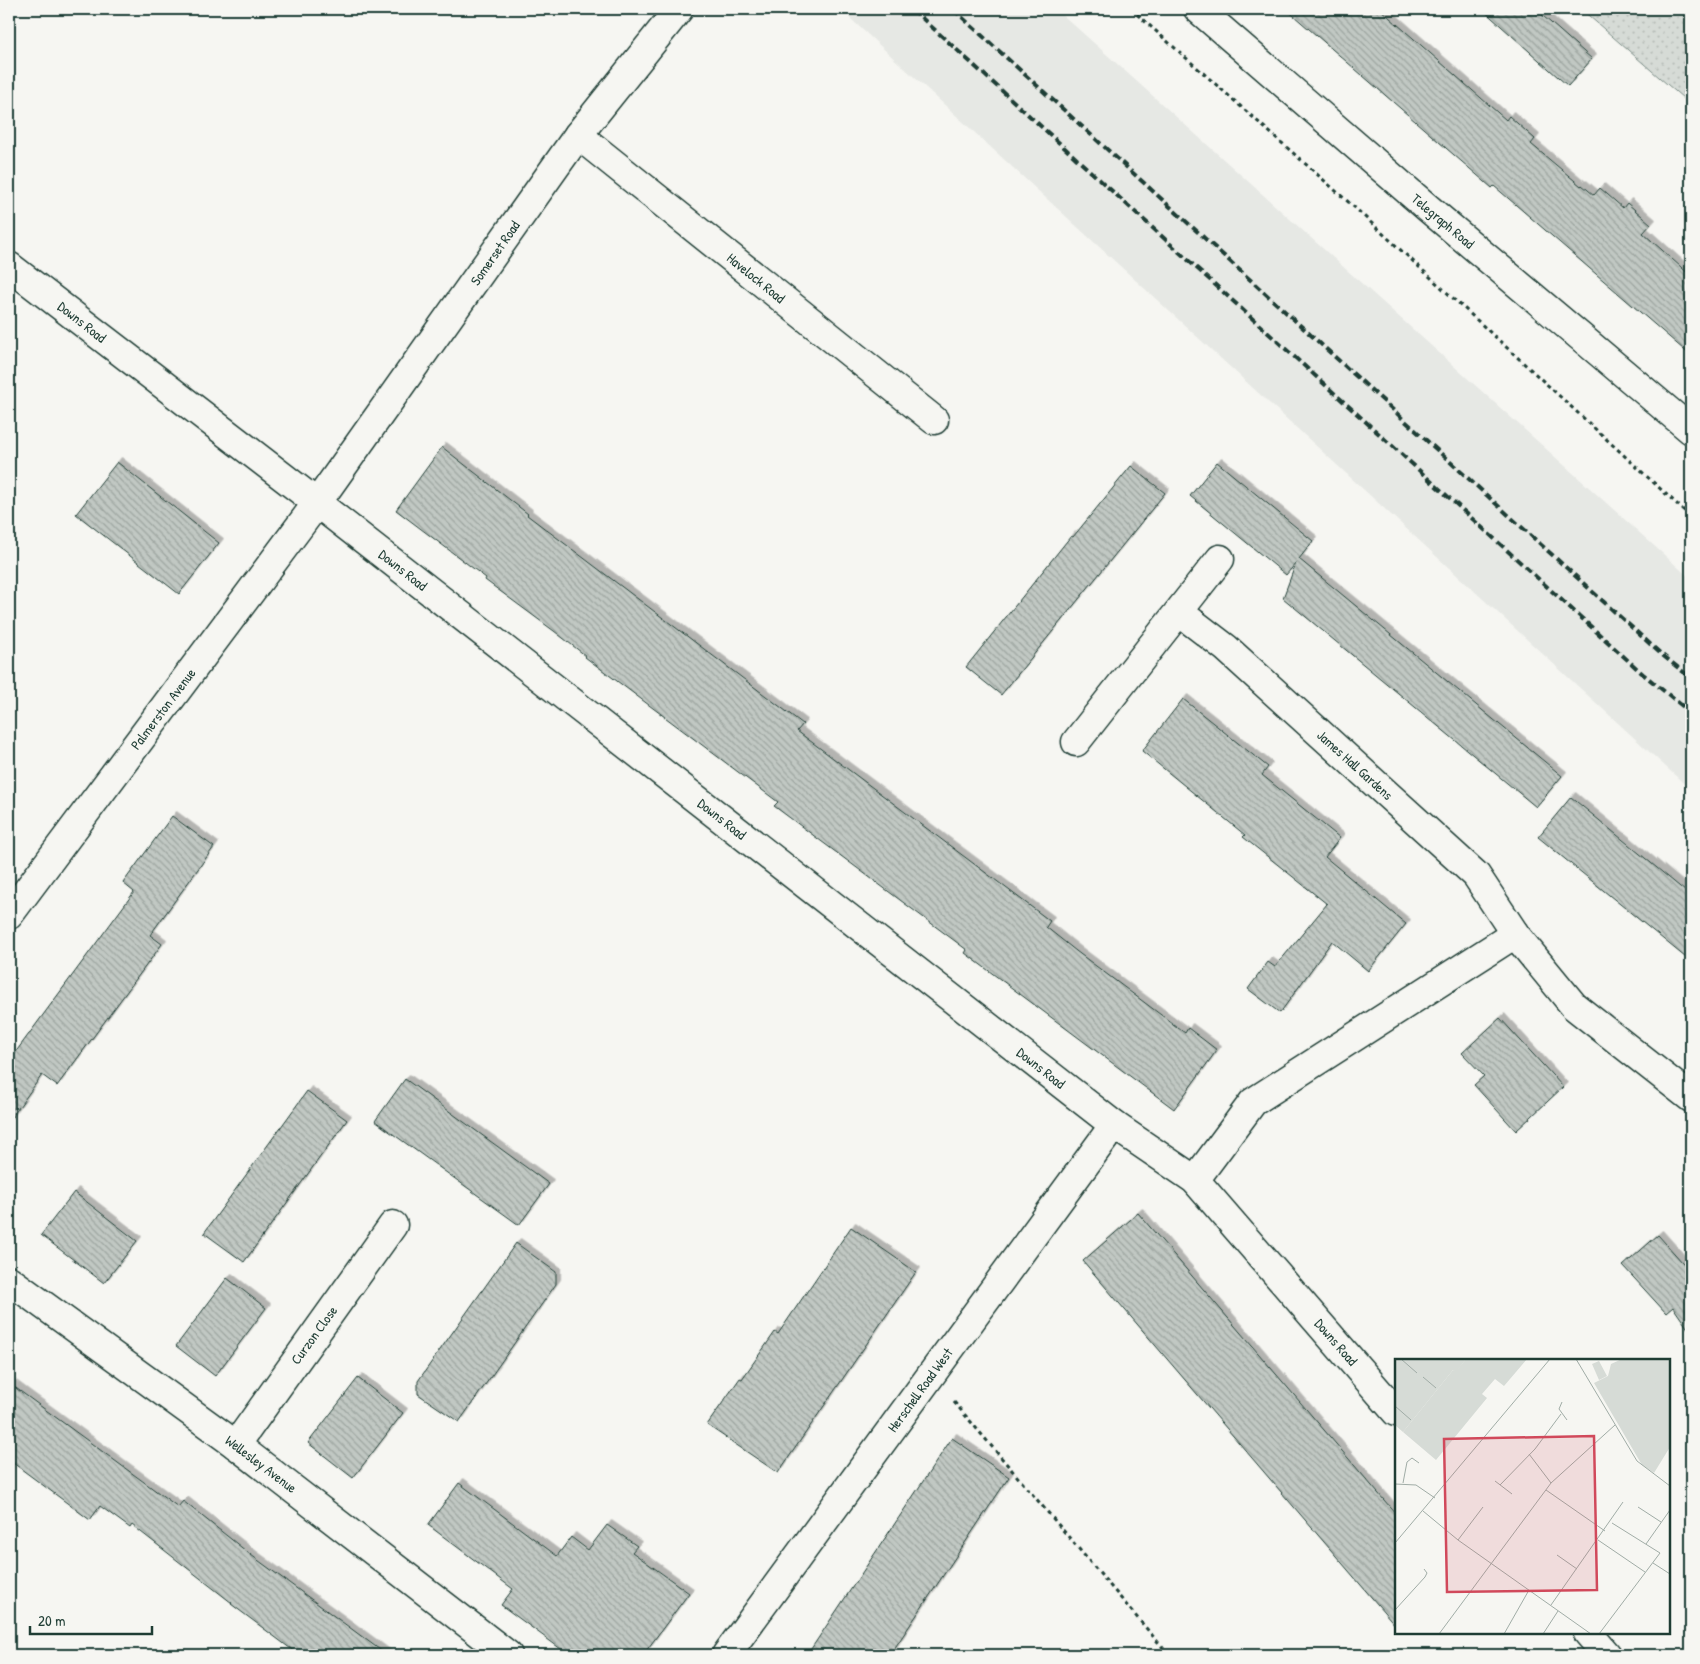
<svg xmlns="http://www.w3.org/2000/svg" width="1700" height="1664" viewBox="0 0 1700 1664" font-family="'Patrick Hand',sans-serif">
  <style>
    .built { fill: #e6e8e4 }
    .green { fill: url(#green-dots); stroke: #7a8c85 }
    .building { fill: url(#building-back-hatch); stroke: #1f3d34; filter: url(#shadow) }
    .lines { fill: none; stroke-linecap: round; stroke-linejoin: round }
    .minor-casing { stroke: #1f3d34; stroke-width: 31 }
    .path { stroke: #1f3d34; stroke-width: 3; stroke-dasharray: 4 4; stroke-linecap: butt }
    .minor { stroke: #f6f6f2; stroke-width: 28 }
    .rail { stroke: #1f3d34; stroke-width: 4; stroke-dasharray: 8 4; stroke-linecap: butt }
    .labels { text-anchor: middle; stroke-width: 4; stroke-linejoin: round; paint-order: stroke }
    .street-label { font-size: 14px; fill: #1f3d34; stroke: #f6f6f2 }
    .inset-road { fill: none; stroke: #a0aca6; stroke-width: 1 }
    .view { fill: #d1495b; fill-opacity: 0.15; stroke: #d1495b; stroke-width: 2.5 }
    .inset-edge { fill: none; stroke: #1f3d34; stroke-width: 2.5 }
  </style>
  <defs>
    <pattern id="green-dots" width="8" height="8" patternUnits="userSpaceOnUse" patternTransform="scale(1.25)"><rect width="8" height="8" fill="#d6dbd6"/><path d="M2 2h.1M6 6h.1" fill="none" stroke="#b7bdb8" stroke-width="1.8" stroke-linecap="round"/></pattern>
    <pattern id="building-back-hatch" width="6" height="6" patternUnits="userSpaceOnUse" patternTransform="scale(1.25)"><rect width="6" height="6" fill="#c1c8c3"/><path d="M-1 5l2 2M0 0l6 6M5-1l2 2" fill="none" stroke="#9ca49f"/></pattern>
    <filter id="shadow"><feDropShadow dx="4.5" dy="-4.5" stdDeviation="0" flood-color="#0004"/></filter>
  </defs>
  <rect width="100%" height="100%" fill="#f6f6f2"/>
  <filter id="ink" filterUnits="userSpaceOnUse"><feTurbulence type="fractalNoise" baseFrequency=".02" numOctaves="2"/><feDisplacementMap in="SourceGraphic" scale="10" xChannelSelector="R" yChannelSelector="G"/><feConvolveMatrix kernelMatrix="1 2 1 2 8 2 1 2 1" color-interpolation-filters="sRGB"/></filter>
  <g filter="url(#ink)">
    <polygon class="built" points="840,9 1056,9 1691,579 1691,790"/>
    <polygon class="green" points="1581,9 1691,9 1691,105"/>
    <g class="building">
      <polygon points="1286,9 1380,9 1506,120 1509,116 1535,139 1531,144 1581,186 1582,185 1594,195 1600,188 1623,208 1627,203 1651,224 1643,233 1691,276 1691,356 1494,186 1492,188"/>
      <polygon points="1482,9 1535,9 1592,59 1568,86"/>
      <polygon points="442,447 528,514 527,515 803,724 797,731 1050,921 1046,927 1076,951 1185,1033 1188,1028 1217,1050 1174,1109 965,953 967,950 774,806 778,802 585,657 586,656 554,631 485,580 486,578 396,510"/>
      <polygon points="117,462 219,543 179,594 76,514"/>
      <polygon points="1217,462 1313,541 1299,559 1562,776 1536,807 1283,598 1296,563 1286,575 1190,496"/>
      <polygon points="1131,466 1165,493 1001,695 966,667 1071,536 1073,537"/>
      <polygon points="1183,699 1268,767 1262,775 1340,838 1325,857 1406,924 1368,971 1332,941 1280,1013 1248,989 1268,962 1275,967 1327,904 1243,837 1245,835 1142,751"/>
      <polygon points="1571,797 1691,896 1691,962 1538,837"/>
      <polygon points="172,816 214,847 150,935 162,944 57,1086 42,1075 9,1121 9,1061 134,892 123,883"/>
      <polygon points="1500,1018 1563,1087 1516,1131 1474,1085 1484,1076 1462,1053"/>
      <polygon points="405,1079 549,1184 519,1225 375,1121"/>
      <polygon points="307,1091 347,1120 244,1262 204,1233"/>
      <polygon points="74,1192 137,1241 104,1283 41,1235"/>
      <polygon points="1138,1213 1396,1514 1396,1626 1083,1261"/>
      <polygon points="851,1227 916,1272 778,1473 707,1425 740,1378 742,1379 775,1332 778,1334"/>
      <polygon points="1658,1235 1691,1272 1691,1333 1673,1307 1666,1313 1623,1266"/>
      <polygon points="516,1243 556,1272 556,1284 459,1422 418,1394 418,1381"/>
      <polygon points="227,1278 266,1308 215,1376 176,1346"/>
      <polygon points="358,1378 403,1413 353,1478 308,1443"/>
      <polygon points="9,1383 178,1507 183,1501 251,1555 387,1655 299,1655 231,1604 232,1603 132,1525 130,1528 100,1506 90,1520 9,1460"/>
      <polygon points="952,1438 1009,1477 890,1655 807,1655"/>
      <polygon points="459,1483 557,1556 571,1537 588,1550 607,1525 637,1546 632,1552 689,1593 643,1655 569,1655 501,1605 513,1589 428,1525"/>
    </g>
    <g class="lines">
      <defs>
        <g id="minor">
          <polyline points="1198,9 1429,209 1691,430"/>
          <polyline points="578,135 934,420"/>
          <polyline points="9,266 317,503 1114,1125 1195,1180 1396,1412"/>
          <polyline points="1179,612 1226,648 1476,875 1515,934 1574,1006 1691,1098"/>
          <polyline points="1076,742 1220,559"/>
          <polyline points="9,915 317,503 578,135 679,9"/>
          <polyline points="1195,1180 1253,1102 1515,934"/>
          <polyline points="9,1280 236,1445 508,1655"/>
          <polyline points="236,1445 393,1225"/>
          <polyline points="1588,1633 1607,1655"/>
          <polyline points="726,1655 1114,1125"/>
        </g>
      </defs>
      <use href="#minor" class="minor-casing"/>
      <g class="path">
        <polyline points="1131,9 1354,207 1691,517"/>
        <polyline points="954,1402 1169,1655"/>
      </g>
      <use href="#minor" class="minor"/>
      <g class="rail">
        <polyline points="912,9 1643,674 1691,713"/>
        <polyline points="953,9 1661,654 1691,678"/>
      </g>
    </g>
  </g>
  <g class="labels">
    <g class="street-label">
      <text transform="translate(1443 221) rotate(40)" y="5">Telegraph Road</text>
      <text transform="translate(495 253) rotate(-55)" y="5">Somerset Road</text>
      <text transform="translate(756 278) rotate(39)" y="5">Havelock Road</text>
      <text transform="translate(82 322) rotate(38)" y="5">Downs Road</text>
      <text transform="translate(403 570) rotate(38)" y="5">Downs Road</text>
      <text transform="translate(163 709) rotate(-53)" y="5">Palmerston Avenue</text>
      <text transform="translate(1355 765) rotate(42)" y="5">James Hall Gardens</text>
      <text transform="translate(722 819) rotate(38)" y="5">Downs Road</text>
      <text transform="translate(1041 1068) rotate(38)" y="5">Downs Road</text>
      <text transform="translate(314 1335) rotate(-54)" y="5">Curzon Close</text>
      <text transform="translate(1336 1342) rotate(49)" y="5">Downs Road</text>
      <text transform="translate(920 1390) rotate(-54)" y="5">Herschell Road West</text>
      <text transform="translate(261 1464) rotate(37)" y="5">Wellesley Avenue</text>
    </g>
  </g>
  <g transform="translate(1395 1359)">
    <rect width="275" height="275" fill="#f6f6f2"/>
    <path d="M71,0H132L109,27L100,20L87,35L92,39L41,101L8,73L58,11L61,12ZM227,0H275V88L259,114L247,106L199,24L213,17L216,5Z" fill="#d6dbd6"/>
    <path d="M0,0H71L61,13L58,11L8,73L0,66Z" fill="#d6dbd6"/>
    <path d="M270,0H275V35L256,22ZM204,2L212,17L204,21L197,5Z" fill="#d6dbd6"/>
    <path class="inset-road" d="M6,0L22,14M181,0L242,102L275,127M28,18L41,29M167,43L164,50L172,61M0,47L16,61M134,95L156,124M100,122L117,135M8,124L12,103L17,99L24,104M0,125L21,126L40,139M105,126L140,90L166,55M151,131L210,172M243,148L266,163M28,152L63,181L196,275M63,181L88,148M203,181L250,213M0,184L155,0M251,185L275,151M162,196L182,210M258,204L275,215M156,246L228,143M0,251L30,218L32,214L29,210M44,275L156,124L220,66M109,275L134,231M148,275L163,252M204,275L265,194L217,164"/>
    <path class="view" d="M199,77L202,231L52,233L49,80Z"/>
    <rect width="275" height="275" class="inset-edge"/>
  </g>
  <rect width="1700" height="1664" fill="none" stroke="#f6f6f2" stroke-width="30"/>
  <rect x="15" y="15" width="1670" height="1634" fill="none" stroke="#1f3d34" stroke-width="2" filter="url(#ink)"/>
  <path d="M30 1626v8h122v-8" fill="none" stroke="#1f3d34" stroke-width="2.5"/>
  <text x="38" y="1626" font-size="15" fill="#1f3d34" stroke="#f6f6f2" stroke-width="4" paint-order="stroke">20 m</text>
</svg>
